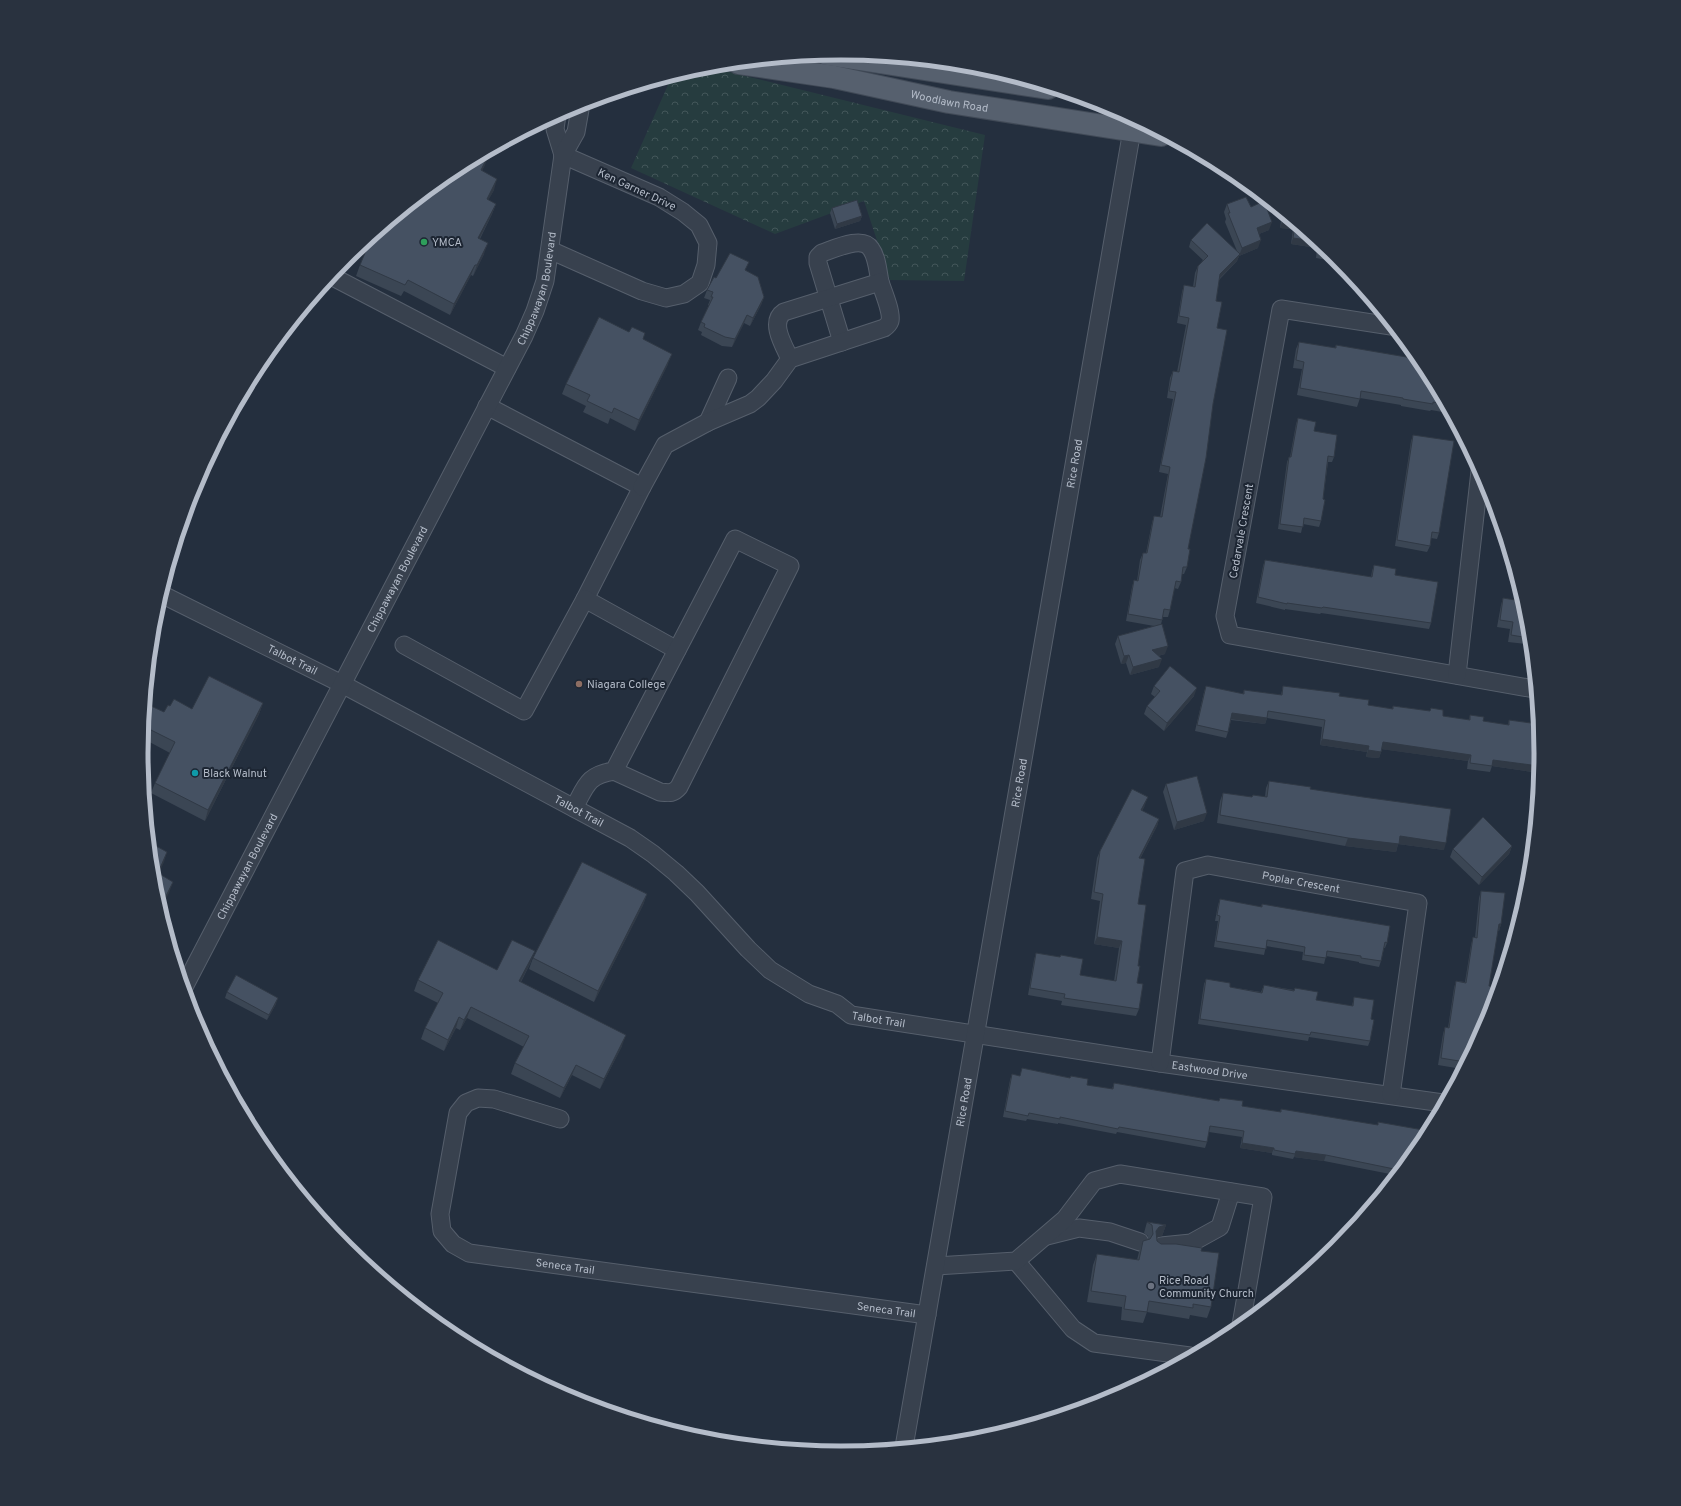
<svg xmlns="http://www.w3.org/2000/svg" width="1681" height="1506" viewBox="0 0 1681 1506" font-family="Overpass,sans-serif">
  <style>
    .forest { fill: url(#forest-crowns) }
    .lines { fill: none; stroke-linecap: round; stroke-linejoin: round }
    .minor-casing { stroke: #565f6c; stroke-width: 19 }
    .major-casing { stroke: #414a57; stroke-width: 24 }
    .minor { stroke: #38414e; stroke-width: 17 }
    .major { stroke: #56606e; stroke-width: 22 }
    .wall { fill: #3b4654 }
    .shaded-wall { fill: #303945 }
    .building { fill: #455162; stroke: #303945 }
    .leisure-dot { fill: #2e9e5b; stroke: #1d2633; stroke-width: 1.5 }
    .education-dot { fill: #8d6e63; stroke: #1d2633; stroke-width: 1.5 }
    .culture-dot { fill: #0f9aa8; stroke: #1d2633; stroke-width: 1.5 }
    .worship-dot { fill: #6b7280; stroke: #1d2633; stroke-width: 1.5 }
    .labels { text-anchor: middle; stroke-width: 4; stroke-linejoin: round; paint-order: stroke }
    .street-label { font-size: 11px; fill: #b4bcc9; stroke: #1d2633 }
    .poi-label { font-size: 11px; fill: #b4bcc9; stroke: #1d2633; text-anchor: start }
    .rim { fill: none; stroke: #b4bcc9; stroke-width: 5 }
  </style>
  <defs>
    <pattern id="forest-crowns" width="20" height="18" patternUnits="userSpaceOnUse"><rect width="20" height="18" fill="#263c3f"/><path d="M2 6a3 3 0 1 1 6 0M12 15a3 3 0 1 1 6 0" fill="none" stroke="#435659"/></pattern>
  </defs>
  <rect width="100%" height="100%" fill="#242f3e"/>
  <polygon class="forest" points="705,66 985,135 964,281 890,280 864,201 775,234 631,168 672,76"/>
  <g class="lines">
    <defs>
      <g id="minor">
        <polyline points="557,115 555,129 563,155"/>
        <polyline points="550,250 642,291 666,298 684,294 700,283 706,265 708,243 699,225 683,212 659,197 563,155"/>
        <polyline points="331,276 507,368"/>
        <polyline points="1391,326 1281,309 1225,616 1230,635 1534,689"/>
        <path d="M842,342L818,263V257L822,253C834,249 863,235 871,249C877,257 878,272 880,282"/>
        <polyline points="487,406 642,487 585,599"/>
        <polyline points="708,422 728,378"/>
        <path d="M642,487L665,445L708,422L750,404L758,398L774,381L790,359L884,328C887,326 889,324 890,321C892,312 883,291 880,282L784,312C769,322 784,346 790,359"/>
        <path id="s1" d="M161,594L342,684L630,838L653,854L676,873L697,893L748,949L770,970L809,994L837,1004L851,1015L1160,1063L1443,1103"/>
        <polyline points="404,645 524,711 585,599 677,650"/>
        <polyline points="1457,675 1480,471"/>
        <path d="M574,808C586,786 587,775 614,771L735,539L790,566L679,787C673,794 669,793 660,792L614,771"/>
        <path id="s2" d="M184,987L524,336L535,311L545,281L563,155L576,132L581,104"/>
        <path id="s3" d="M1160,1063L1185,871L1208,865L1418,903L1391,1095"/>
        <path id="s4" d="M560,1119L494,1099L478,1098L466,1103L458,1113L440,1214L442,1231L453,1244L469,1253L927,1315"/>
        <polyline points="1047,1236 1079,1228 1110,1232 1140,1242"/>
        <polyline points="1161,1246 1191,1243 1220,1227 1231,1192"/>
        <polyline points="1016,1261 1073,1329 1094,1343 1190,1356"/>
        <polyline points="936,1266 1016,1261 1065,1219 1094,1181 1120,1174 1263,1197 1241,1325"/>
        <path id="s5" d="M904,1447L1132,130"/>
      </g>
      <g id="major">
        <polyline points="827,54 1048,88"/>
        <path id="s6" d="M739,63L834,77L949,102L1161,135"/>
      </g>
    </defs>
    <use href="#minor" class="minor-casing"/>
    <use href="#major" class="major-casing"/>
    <use href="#minor" class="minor"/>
    <use href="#major" class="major"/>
  </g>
  <g class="wall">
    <polygon points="485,165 482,170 494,190 488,200 496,204 492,214 480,239 484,254 473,276 471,275 450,315 404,291 401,296 356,276 360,265"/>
    <polygon points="1227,204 1251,207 1269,230 1259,234 1258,248 1239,256 1237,261 1219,280 1216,301 1217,328 1213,404 1188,549 1187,567 1184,574 1182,574 1181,582 1178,589 1174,588 1170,610 1168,617 1163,617 1161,624 1165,654 1158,656 1159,667 1130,675 1126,663 1121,664 1115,644 1118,636 1154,626 1126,621 1132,587 1134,580 1137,581 1140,560 1143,553 1146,553 1152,523 1154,516 1160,517 1168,474 1159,472 1173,399 1167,398 1170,378 1173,371 1177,372 1186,325 1177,323 1182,292 1184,285 1193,287 1195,273 1198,266 1203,260 1189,247 1191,240 1237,251 1225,222 1226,219 1224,212"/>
    <polygon points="832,208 862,216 860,221 835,229 830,213"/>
    <polygon points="1282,214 1336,258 1339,262 1316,258 1317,248 1291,244 1293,229 1280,228"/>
    <polygon points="746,271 764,297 761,305 750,326 744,323 732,347 722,346 701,335 702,332 698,330 701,322 709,305 708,305 710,300 704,298 707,290 716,278"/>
    <polygon points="629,332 643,339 668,364 635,431 610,418 608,424 583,412 586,406 562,394 566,384"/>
    <polygon points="1299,342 1335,348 1336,345 1423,364 1448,413 1431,410 1430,411 1401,406 1401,405 1360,398 1357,407 1297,395 1302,369 1293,368 1296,349"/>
    <polygon points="1298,418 1314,431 1334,457 1332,462 1328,462 1323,499 1321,521 1319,527 1303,524 1301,533 1278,529 1287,462 1289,457 1290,457 1296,424"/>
    <polygon points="1413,435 1439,533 1437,539 1431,538 1430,546 1427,552 1395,546 1411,441"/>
    <polygon points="1265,560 1371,577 1372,571 1374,565 1395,575 1431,623 1429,629 1321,613 1320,614 1285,609 1285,610 1256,603 1263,566"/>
    <polygon points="1521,595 1527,617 1530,644 1527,643 1527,644 1508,642 1510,629 1497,627 1501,605 1503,598 1520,601"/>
    <polygon points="1154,686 1194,696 1164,731 1144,714 1147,706 1155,697 1151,694"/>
    <polygon points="1206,686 1243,694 1244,690 1281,695 1283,686 1339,696 1368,705 1392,709 1393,706 1430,711 1431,708 1443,716 1469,720 1470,715 1483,721 1508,725 1509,720 1540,753 1539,773 1492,766 1490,772 1467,769 1468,761 1382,749 1379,758 1366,757 1367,752 1320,745 1322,727 1267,718 1265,724 1231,720 1228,732 1226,738 1195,731 1204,692"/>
    <polygon points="263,703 259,714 205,821 151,793 155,783 170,753 142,738 144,719 164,712 170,706 192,709"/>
    <polygon points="1269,781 1310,789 1444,850 1398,844 1396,852 1345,846 1217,823 1220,801 1223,793 1252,797 1253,795 1265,797 1266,788"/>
    <polygon points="1166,784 1204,821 1174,830 1163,792"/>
    <polygon points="1145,805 1142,811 1159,819 1157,826 1140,859 1138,904 1137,983 1139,1009 1136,1016 1061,1005 1062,1001 1028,995 1034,960 1036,953 1060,957 1061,955 1080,975 1114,981 1119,948 1094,944 1100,901 1091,899 1097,858 1100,851"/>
    <polygon points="1512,846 1509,854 1479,885 1450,857 1453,849"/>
    <polygon points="1481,891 1501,924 1499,931 1497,931 1489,986 1487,1021 1462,1069 1438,1065 1443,1034 1445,1027 1448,1028 1454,988 1456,981 1465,982 1471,945 1473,937 1475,938 1479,898"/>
    <polygon points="647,894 643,905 594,1002 529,969 533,958"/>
    <polygon points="1220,899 1261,907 1262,904 1387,943 1385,948 1384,948 1381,961 1379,967 1359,963 1359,962 1326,956 1324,964 1302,960 1303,952 1266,946 1264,955 1214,947 1218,921 1215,921 1218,905"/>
    <polygon points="531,962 521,982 622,1046 600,1089 572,1075 560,1098 511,1074 515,1063 524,1047 467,1018 460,1030 456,1028 444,1051 421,1039 425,1028 438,1003 414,991 418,980 497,970"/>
    <polygon points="1206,979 1230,987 1261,992 1264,985 1294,990 1295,988 1316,1000 1352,1006 1354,997 1371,1019 1370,1041 1368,1046 1309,1037 1308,1041 1198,1024 1204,984"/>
    <polygon points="227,992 276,1004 267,1020 225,998"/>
    <polygon points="1022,1068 1070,1078 1071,1076 1087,1085 1112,1089 1114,1083 1219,1101 1220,1098 1242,1106 1280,1112 1281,1109 1422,1142 1395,1175 1324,1161 1294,1157 1293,1159 1272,1155 1272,1153 1240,1148 1242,1137 1209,1132 1207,1142 1205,1148 1117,1132 1116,1134 1058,1123 1058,1124 1027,1119 1026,1121 1003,1117 1010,1080 1012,1074 1020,1076"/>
    <polygon points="1147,1222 1166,1225 1162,1236 1156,1237 1157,1241 1161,1244 1201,1251 1211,1307 1207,1318 1190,1315 1189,1319 1147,1312 1143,1323 1121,1320 1122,1307 1087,1302 1093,1265 1097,1254 1137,1260 1139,1252 1143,1241 1148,1239 1148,1236 1144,1233"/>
  </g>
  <g class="shaded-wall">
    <polygon points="489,154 485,165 477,181 481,170"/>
    <polygon points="497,179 494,190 483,210 487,199"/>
    <polygon points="496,204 492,214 474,249 478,238"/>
    <polygon points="862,216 860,221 835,229 837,224"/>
    <polygon points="1272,222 1269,230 1254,236 1257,228"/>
    <polygon points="1282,222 1293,223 1294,224 1293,229 1280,228"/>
    <polygon points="1293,238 1315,241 1319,244 1317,248 1291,244"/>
    <polygon points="1261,240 1258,248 1239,256 1242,248"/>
    <polygon points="488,243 484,254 473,276 477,265"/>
    <polygon points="1240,254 1237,261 1217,281 1220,274"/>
    <polygon points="475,265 471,275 450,315 454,304"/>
    <polygon points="764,297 761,305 750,326 753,318"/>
    <polygon points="747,315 744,323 732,347 735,339"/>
    <polygon points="672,354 668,364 635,431 639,420"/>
    <polygon points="1168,646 1165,654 1149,658 1152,650"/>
    <polygon points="1129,655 1126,663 1121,664 1124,656"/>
    <polygon points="1162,659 1159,667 1130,675 1133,667"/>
    <polygon points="1197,688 1194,696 1164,731 1167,723"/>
    <polygon points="263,703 259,714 205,821 208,810"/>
    <polygon points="1232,713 1267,718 1265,724 1230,719"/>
    <polygon points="1322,739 1369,746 1367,752 1320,745"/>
    <polygon points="1383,742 1471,755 1468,761 1380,749"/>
    <polygon points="1368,750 1381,752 1379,758 1366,757"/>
    <polygon points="1493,760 1539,766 1539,773 1492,766"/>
    <polygon points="1148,797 1145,805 1139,817 1141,810"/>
    <polygon points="1207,813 1204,821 1174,830 1177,822"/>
    <polygon points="1159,819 1157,826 1136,866 1139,858"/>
    <polygon points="1400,836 1446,843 1444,850 1398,844 1396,852 1345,846 1348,838"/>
    <polygon points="1512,846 1509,854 1479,885 1482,877"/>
    <polygon points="167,852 164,862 154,884 158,873"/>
    <polygon points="173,882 169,893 160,910 160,908"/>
    <polygon points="647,894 643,905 594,1002 598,991"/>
    <polygon points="1499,924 1501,924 1499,931 1496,931"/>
    <polygon points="1097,937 1122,941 1119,948 1094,944"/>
    <polygon points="535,951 531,962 515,992 519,981"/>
    <polygon points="278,998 276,1004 267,1020 269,1015"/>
    <polygon points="471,1007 467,1018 460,1030 464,1020"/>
    <polygon points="459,1017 456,1028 444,1051 448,1040"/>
    <polygon points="626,1035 622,1046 600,1089 604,1079"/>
    <polygon points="576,1065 572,1075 560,1098 564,1088"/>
    <polygon points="1242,1143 1274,1148 1272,1153 1240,1148"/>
    <polygon points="1296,1151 1326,1155 1324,1161 1294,1157"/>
    <polygon points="1166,1225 1162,1236 1156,1238 1156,1231 1159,1227"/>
  </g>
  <g class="building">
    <polygon points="486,152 489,154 481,170 497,179 487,199 496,204 478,238 488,243 477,265 475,265 454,304 408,280 405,285 360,265 372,236 452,171"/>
    <polygon points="1246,197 1251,207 1264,201 1272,222 1257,228 1261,240 1242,248 1228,213 1230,213 1227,204"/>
    <polygon points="857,200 862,216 837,224 832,208"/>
    <polygon points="1283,215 1293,223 1282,222"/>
    <polygon points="1207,223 1240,254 1220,274 1216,301 1222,302 1217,328 1227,330 1213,404 1206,458 1188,549 1190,549 1187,567 1183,567 1181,582 1176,581 1170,610 1164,609 1162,620 1128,614 1134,580 1138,581 1143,553 1147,553 1154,516 1162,517 1170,467 1161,465 1176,392 1169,391 1173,371 1179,372 1189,318 1179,316 1184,285 1195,287 1198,266 1208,256 1191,240"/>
    <polygon points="1295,225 1315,241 1293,238"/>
    <polygon points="1319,245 1331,255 1318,252"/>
    <polygon points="730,253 749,262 745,270 758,277 764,297 753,318 747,315 735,339 725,337 704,327 705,324 701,322 713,297 711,297 713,292 707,290 714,277 716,278"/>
    <polygon points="599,317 629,332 632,327 645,333 643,339 672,354 639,420 614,408 612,413 587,401 590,395 566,384"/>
    <polygon points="1299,342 1336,348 1336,345 1418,359 1423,364 1444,404 1433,402 1433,404 1403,399 1403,398 1361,391 1360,399 1300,388 1304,362 1296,360"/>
    <polygon points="1298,418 1316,422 1314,431 1337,435 1334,457 1328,456 1323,499 1325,500 1321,521 1304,518 1303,527 1280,524 1289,457 1291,457"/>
    <polygon points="1413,435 1454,441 1439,533 1432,532 1430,546 1397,540"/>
    <polygon points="1265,560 1372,577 1374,565 1396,569 1395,575 1438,582 1431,623 1323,607 1322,608 1287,603 1287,604 1258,597"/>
    <polygon points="1503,598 1521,601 1522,598 1527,617 1529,638 1511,635 1513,622 1500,620"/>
    <polygon points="1162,624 1168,646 1152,650 1162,659 1133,667 1129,655 1124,656 1118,636"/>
    <polygon points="1170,666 1197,688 1167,723 1147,706 1160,691 1154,686"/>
    <polygon points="209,676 263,703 208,810 155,783 175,742 143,726 144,719 151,706 164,712 168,705 170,706 174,699 192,709"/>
    <polygon points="1206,686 1244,694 1244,690 1282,695 1283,686 1340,693 1339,696 1369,700 1368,705 1393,709 1393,706 1430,711 1431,708 1443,710 1443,716 1470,720 1470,715 1484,717 1483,721 1509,725 1509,720 1538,724 1540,753 1539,766 1493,760 1492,766 1470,763 1471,755 1383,742 1381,752 1368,750 1369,746 1322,739 1325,720 1268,711 1267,718 1232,713 1228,732 1197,725"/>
    <polygon points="1197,776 1207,813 1177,822 1166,784"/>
    <polygon points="1269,781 1311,787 1310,789 1363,797 1451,809 1446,843 1400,836 1399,844 1348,838 1220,815 1223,793 1252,797 1253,795 1267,797"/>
    <polygon points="1132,789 1148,797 1141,810 1159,819 1139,858 1145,859 1138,904 1146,905 1138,966 1140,966 1137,983 1143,984 1139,1009 1064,998 1065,994 1030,988 1036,953 1060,957 1061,955 1083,959 1080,975 1116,981 1122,941 1097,937 1103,894 1094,892 1100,851"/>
    <polygon points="1483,817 1512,846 1482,877 1453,849"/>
    <polygon points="149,842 167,852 158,873 173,882 160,908 154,889"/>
    <polygon points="582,862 647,894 598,991 533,958"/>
    <polygon points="1481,891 1505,893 1501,924 1499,924 1489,986 1496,987 1494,997 1487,1021 1465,1062 1441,1058 1445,1027 1449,1028 1456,981 1466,983 1473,937 1477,938"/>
    <polygon points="1220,899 1262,907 1262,904 1390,926 1387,943 1385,942 1381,961 1361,958 1361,956 1327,951 1326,958 1304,955 1305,947 1267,940 1266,949 1216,941 1220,916 1217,915"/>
    <polygon points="438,940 497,970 512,940 535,951 519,981 626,1035 604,1079 576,1065 564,1088 515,1063 529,1036 471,1007 464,1020 459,1017 448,1040 425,1028 443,993 418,980"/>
    <polygon points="236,975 278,998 269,1015 227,992"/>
    <polygon points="1206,979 1230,983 1230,987 1262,993 1264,985 1294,991 1295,988 1318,992 1316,1000 1353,1006 1354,997 1374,1000 1371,1019 1374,1020 1370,1041 1311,1032 1310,1035 1200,1019"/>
    <polygon points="1022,1068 1070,1078 1071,1076 1088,1079 1087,1085 1113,1089 1114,1083 1219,1101 1220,1098 1243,1101 1242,1106 1281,1112 1281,1109 1378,1125 1378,1122 1429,1131 1422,1142 1399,1170 1326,1155 1296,1151 1295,1154 1274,1150 1274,1148 1242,1143 1244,1131 1210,1126 1207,1142 1119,1127 1118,1129 1060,1117 1060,1119 1029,1113 1028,1116 1005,1111 1012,1074 1020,1076"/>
    <polygon points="1147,1222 1166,1225 1159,1227 1156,1231 1157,1241 1161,1244 1176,1244 1202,1248 1201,1251 1219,1253 1211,1307 1193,1304 1193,1308 1149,1301 1147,1312 1124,1309 1126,1296 1091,1291 1097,1254 1139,1260 1143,1241 1150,1239 1153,1234 1152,1225"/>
  </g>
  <circle class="leisure-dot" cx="424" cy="242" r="4"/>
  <circle class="education-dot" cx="579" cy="684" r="4"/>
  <circle class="culture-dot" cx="195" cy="773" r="4"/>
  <circle class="worship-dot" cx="1151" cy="1286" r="4"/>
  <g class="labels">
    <g class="street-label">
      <text dy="4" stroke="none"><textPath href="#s6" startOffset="214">Woodlawn Road</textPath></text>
      <text transform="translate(637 189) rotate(25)" y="4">Ken Garner Drive</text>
      <text dy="4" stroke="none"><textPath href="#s2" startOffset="784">Chippawayan Boulevard</textPath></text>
      <text dy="4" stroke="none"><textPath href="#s5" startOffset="998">Rice Road</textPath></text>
      <text transform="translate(1241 531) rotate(-80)" y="4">Cedarvale Crescent</text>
      <text dy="4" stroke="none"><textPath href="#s2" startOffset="460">Chippawayan Boulevard</textPath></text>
      <text dy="4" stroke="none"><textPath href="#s1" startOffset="147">Talbot Trail</textPath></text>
      <text dy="4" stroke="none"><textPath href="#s5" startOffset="674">Rice Road</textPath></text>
      <text dy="4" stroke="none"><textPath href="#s1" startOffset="471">Talbot Trail</textPath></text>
      <text dy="4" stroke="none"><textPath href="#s2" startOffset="136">Chippawayan Boulevard</textPath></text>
      <text dy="4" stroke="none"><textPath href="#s3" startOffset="312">Poplar Crescent</textPath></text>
      <text dy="4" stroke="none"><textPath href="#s1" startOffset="843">Talbot Trail</textPath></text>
      <text dy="4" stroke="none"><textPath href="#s1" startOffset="1178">Eastwood Drive</textPath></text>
      <text dy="4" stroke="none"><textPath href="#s5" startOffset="350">Rice Road</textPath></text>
      <text dy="4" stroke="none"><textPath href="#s4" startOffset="363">Seneca Trail</textPath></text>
      <text dy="4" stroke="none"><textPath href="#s4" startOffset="687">Seneca Trail</textPath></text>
    </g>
    <g class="poi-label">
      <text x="432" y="246">YMCA</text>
      <text x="587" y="688">Niagara College</text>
      <text x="203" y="777">Black Walnut</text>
      <text x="1159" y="1284">Rice Road<tspan x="1159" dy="13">Community Church</tspan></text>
    </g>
  </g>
  <path d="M0 0H1681V1506H0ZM148 753a693 693 0 1 1 1386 0a693 693 0 1 1-1386 0Z" fill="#29323f" fill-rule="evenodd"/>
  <path class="rim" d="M148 753a693 693 0 1 1 1386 0a693 693 0 1 1-1386 0Z"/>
</svg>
